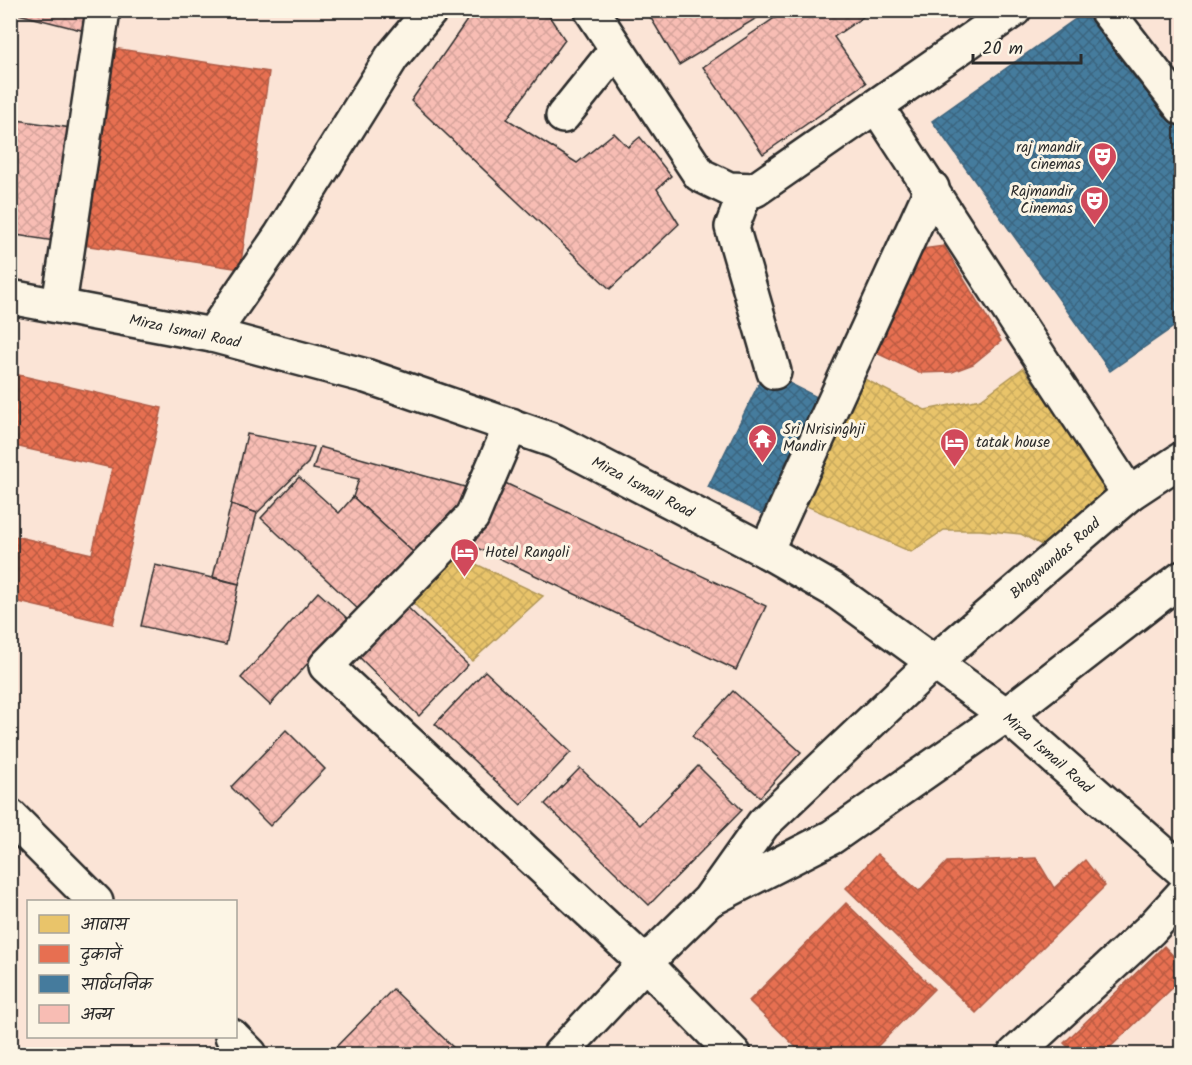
<svg xmlns="http://www.w3.org/2000/svg" width="1192" height="1065" viewBox="0 0 1192 1065" font-family="Kalam,'Playpen Sans Deva',sans-serif">
  <style>
    .homes { fill: url(#homes-cross-hatch); stroke: #b09657; stroke-width: 1.5 }
    .shops { fill: url(#shops-cross-hatch); stroke: #af5b46; stroke-width: 1.5 }
    .public { fill: url(#public-cross-hatch); stroke: #3d637b; stroke-width: 1.5 }
    .building { fill: url(#building-cross-hatch); stroke: #2b2b2b; stroke-width: 1.5 }
    .lines { fill: none; stroke-linecap: round; stroke-linejoin: round }
    .minor-casing { stroke: #2b2b2b; stroke-width: 38 }
    .highway-casing { stroke: #2b2b2b; stroke-width: 38 }
    .minor { stroke: #fcf5e5; stroke-width: 33 }
    .highway { stroke: #fcf5e5; stroke-width: 33 }
    .labels { text-anchor: middle; stroke-width: 6; stroke-linejoin: round; paint-order: stroke }
    .poi-label { font-size: 15px; fill: #2b2b2b; stroke: #fcf5e5; text-anchor: start }
    .street-label { font-size: 15px; fill: #2b2b2b; stroke: #fcf5e5 }
  </style>
  <defs>
    <pattern id="homes-cross-hatch" width="8" height="8" patternUnits="userSpaceOnUse" patternTransform="scale(1.5)"><rect width="8" height="8" fill="#e9c46a"/><path d="M0 0l8 8M0 8l8-8" fill="none" stroke="#c8a95c"/></pattern>
    <pattern id="shops-cross-hatch" width="8" height="8" patternUnits="userSpaceOnUse" patternTransform="scale(1.5)"><rect width="8" height="8" fill="#e76f51"/><path d="M0 0l8 8M0 8l8-8" fill="none" stroke="#bb5b43"/></pattern>
    <pattern id="public-cross-hatch" width="8" height="8" patternUnits="userSpaceOnUse" patternTransform="scale(1.5)"><rect width="8" height="8" fill="#457b9d"/><path d="M0 0l8 8M0 8l8-8" fill="none" stroke="#3a6580"/></pattern>
    <pattern id="building-cross-hatch" width="8" height="8" patternUnits="userSpaceOnUse" patternTransform="scale(1.5)"><rect width="8" height="8" fill="#f8bdb4"/><path d="M0 0l8 8M0 8l8-8" fill="none" stroke="#d5a39b"/></pattern>
  </defs>
  <rect width="100%" height="100%" fill="#fbe4d6"/>
  <filter id="ink" filterUnits="userSpaceOnUse"><feTurbulence type="fractalNoise" baseFrequency=".0167" numOctaves="2"/><feDisplacementMap in="SourceGraphic" scale="12" xChannelSelector="R" yChannelSelector="G"/><feConvolveMatrix kernelMatrix="1 2 1 2 8 2 1 2 1" color-interpolation-filters="sRGB"/></filter>
  <g filter="url(#ink)">
    <g class="homes">
      <polygon points="1023,368 1117,495 1046,547 1021,534 980,530 944,530 911,552 795,501 857,375 925,410 981,399"/>
      <polygon points="459,556 543,596 472,661 412,602"/>
    </g>
    <g class="shops">
      <polygon points="106,47 269,72 240,269 77,244"/>
      <polygon points="944,246 1001,341 973,364 952,372 919,373 872,351 915,250"/>
      <polygon points="10,373 162,408 113,624 10,600 10,535 92,554 112,468 10,445"/>
      <polygon points="877,854 919,891 947,862 1036,858 1054,888 1085,860 1105,886 976,1013 846,888"/>
      <polygon points="846,903 934,989 870,1054 803,1054 749,1001"/>
      <polygon points="1164,946 1182,965 1182,979 1103,1054 1075,1054 1064,1043"/>
    </g>
    <g class="public">
      <polygon points="1088,10 1095,10 1182,132 1182,321 1110,371 932,121"/>
      <polygon points="765,371 823,400 766,516 708,487"/>
    </g>
    <g class="building">
      <polygon points="10,10 94,10 89,32 10,12"/>
      <polygon points="474,10 545,10 565,40 507,119 577,163 614,133 628,147 640,137 671,176 657,189 679,224 610,289 411,101"/>
      <polygon points="646,10 770,10 679,65"/>
      <polygon points="786,10 873,10 834,37 866,83 763,154 703,67"/>
      <polygon points="10,119 71,128 54,241 10,234"/>
      <polygon points="247,434 314,447 308,463 257,513 231,504"/>
      <polygon points="320,447 472,489 414,553 353,497 359,479 313,469"/>
      <polygon points="299,477 339,513 353,497 414,553 360,611 261,518"/>
      <polygon points="503,482 766,606 736,670 473,546"/>
      <polygon points="231,504 257,513 239,584 213,577"/>
      <polygon points="155,565 239,584 226,645 141,626"/>
      <polygon points="318,592 348,619 270,705 241,678"/>
      <polygon points="404,604 468,665 419,716 356,654"/>
      <polygon points="485,671 571,752 521,805 435,724"/>
      <polygon points="733,691 801,752 760,797 692,736"/>
      <polygon points="286,730 325,769 270,826 231,787"/>
      <polygon points="698,766 742,810 649,905 545,804 580,768 640,825"/>
      <polygon points="393,989 460,1054 329,1054"/>
      <polygon points="1054,1047 1061,1054 1046,1054"/>
    </g>
    <g class="lines">
      <defs>
        <g id="minor">
          <polyline points="591,10 700,175 729,189 755,190 1014,10"/>
          <polyline points="1106,10 1182,108"/>
          <polyline points="877,107 1129,494"/>
          <polyline points="563,116 616,50"/>
          <polyline points="746,190 732,227 774,372"/>
          <polyline points="59,305 103,10"/>
          <polyline points="212,335 281,235 392,57 431,10"/>
          <polyline points="511,425 472,517 326,666 645,963 734,1054"/>
          <polyline points="766,551 932,188"/>
          <polyline points="10,816 96,902"/>
          <polyline points="713,898 832,837 1006,715 1182,578"/>
          <polyline points="232,1036 250,1054"/>
          <polyline points="560,1054 645,963 709,900 763,824 933,663 1129,494 1182,459"/>
          <polyline points="1015,1054 1151,929 1182,895"/>
        </g>
        <polyline id="highway" points="10,297 212,335 366,376 555,441 766,551 834,590 1006,715 1182,870"/>
      </defs>
      <use href="#minor" class="minor-casing"/>
      <use href="#highway" class="highway-casing"/>
      <use href="#minor" class="minor"/>
      <use href="#highway" class="highway"/>
    </g>
  </g>
  <defs>
    <symbol id="theatre-pin" viewBox="-11 -11 22 30"><path d="M0 17L-7.5 6A9.5 9.5 0 1 1 7.5 6Z" fill="#d1495b" stroke="#fcf5e5"/><path d="M-5-5.5Q0-4 5-5.5V0Q5 5 0 6Q-5 5-5 0ZM-3.3-2.5H-1v1.5H-3.3ZM1-2.5H3.3v1.5H1ZM-2.8 1Q0 5.5 2.8 1Z" fill="#fff"/></symbol>
    <symbol id="temple-pin" viewBox="-11 -11 22 30"><path d="M0 17L-7.5 6A9.5 9.5 0 1 1 7.5 6Z" fill="#d1495b" stroke="#fcf5e5"/><path d="M0-6L5-2H3V0L6.5 2.5H4V6H1.5V3h-3V6H-4V2.5H-6.5L-3 0V-2H-5Z" fill="#fff"/></symbol>
    <symbol id="hotel-pin" viewBox="-11 -11 22 30"><path d="M0 17L-7.5 6A9.5 9.5 0 1 1 7.5 6Z" fill="#d1495b" stroke="#fcf5e5"/><path d="M-6-4.5h1.5V1H6V5H4.5V3h-9V5H-6ZM-4 0a1.8 1.8 0 1 1 3.6 0ZM.5 0V-2.5h3Q6-2.5 6 0Z" fill="#fff"/></symbol>
  </defs>
  <g fill-rule="evenodd">
    <use href="#theatre-pin" x="1086" y="140" width="33" height="45"/>
    <use href="#theatre-pin" x="1078" y="184" width="33" height="45"/>
    <use href="#temple-pin" x="746" y="422" width="33" height="45"/>
    <use href="#hotel-pin" x="938" y="426" width="33" height="45"/>
    <use href="#hotel-pin" x="448" y="536" width="33" height="45"/>
  </g>
  <g class="labels">
    <g class="poi-label">
      <text x="1081" y="152" text-anchor="end">raj mandir<tspan x="1081" dy="17">cinemas</tspan></text>
      <text x="1073" y="196" text-anchor="end">Rajmandir<tspan x="1073" dy="17">Cinemas</tspan></text>
      <text x="783" y="434">Sri Nrisinghji<tspan x="783" dy="17">Mandir</tspan></text>
      <text x="976" y="447">tatak house</text>
      <text x="485" y="557">Hotel Rangoli</text>
    </g>
    <g class="street-label">
      <text transform="translate(185 331) rotate(12)" y="5">Mirza Ismail Road</text>
      <text transform="translate(643 487) rotate(28)" y="5">Mirza Ismail Road</text>
      <text transform="translate(1055 558) rotate(-41)" y="5">Bhagwandas Road</text>
      <text transform="translate(1048 753) rotate(41)" y="5">Mirza Ismail Road</text>
    </g>
  </g>
  <rect width="1192" height="1065" fill="none" stroke="#fcf5e5" stroke-width="36"/>
  <rect x="18" y="18" width="1156" height="1029" fill="none" stroke="#2b2b2b" stroke-width="2" filter="url(#ink)"/>
  <rect x="27" y="900" width="210" height="138" fill="#fcf5e5" stroke="#a8a49b" stroke-width="1.5"/>
  <rect x="39" y="915" width="30" height="18" fill="#e9c46a" stroke="#a8a49b" stroke-width="1.5"/>
  <text x="81" y="930" font-size="18" fill="#2b2b2b">आवास</text>
  <rect x="39" y="945" width="30" height="18" fill="#e76f51" stroke="#a8a49b" stroke-width="1.5"/>
  <text x="81" y="960" font-size="18" fill="#2b2b2b">दुकानें</text>
  <rect x="39" y="975" width="30" height="18" fill="#457b9d" stroke="#a8a49b" stroke-width="1.5"/>
  <text x="81" y="990" font-size="18" fill="#2b2b2b">सार्वजनिक</text>
  <rect x="39" y="1005" width="30" height="18" fill="#f8bdb4" stroke="#a8a49b" stroke-width="1.5"/>
  <text x="81" y="1020" font-size="18" fill="#2b2b2b">अन्य</text>
  <path d="M973 54v9h108v-9" fill="none" stroke="#2b2b2b" stroke-width="3"/>
  <text x="982" y="54" font-size="18" fill="#2b2b2b" stroke="#fcf5e5" stroke-width="4.5" paint-order="stroke">20 m</text>
</svg>
